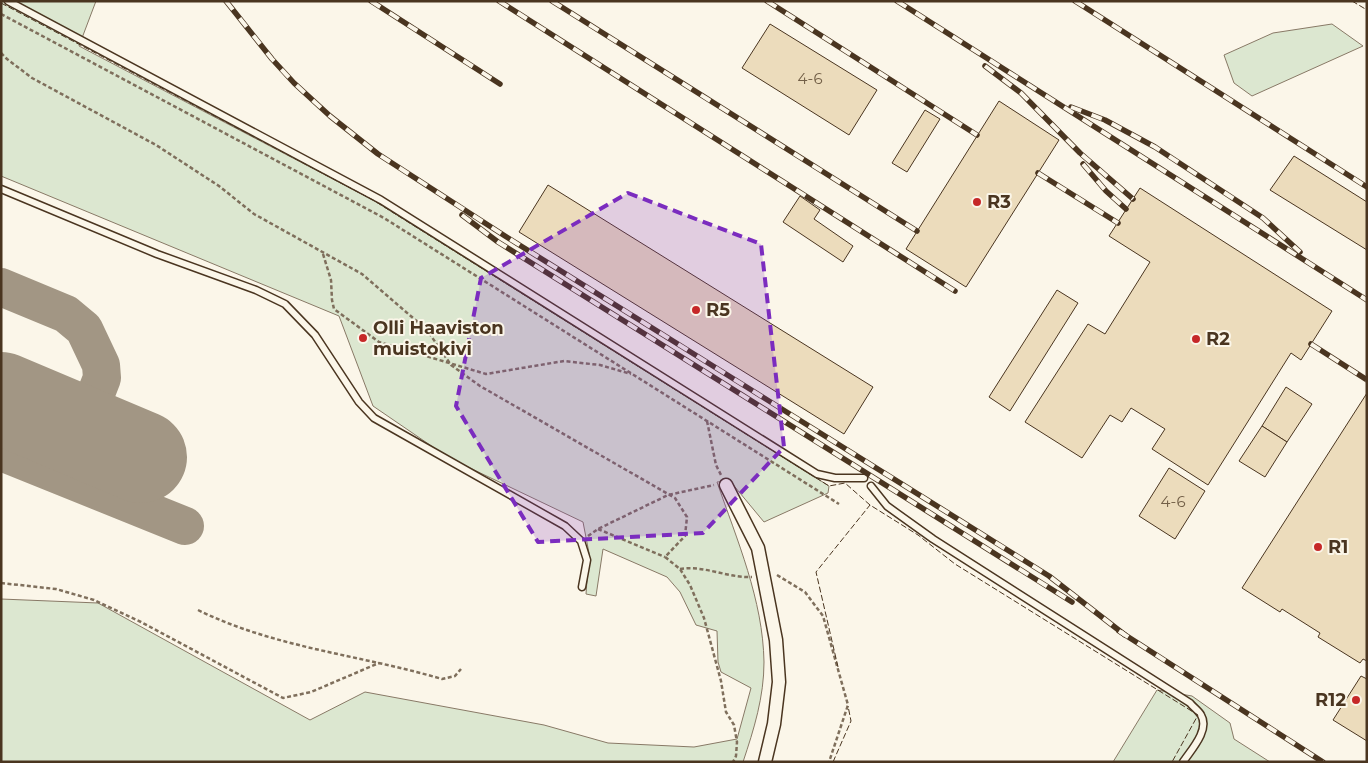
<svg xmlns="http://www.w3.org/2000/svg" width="1368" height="763" viewBox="0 0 1368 763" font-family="Montserrat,sans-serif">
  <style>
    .green { fill: #dce7d0; stroke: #887966 }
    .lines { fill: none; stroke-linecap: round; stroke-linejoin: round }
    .taxiway { stroke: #a29684; stroke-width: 38 }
    .runway { stroke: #a29684; stroke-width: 92 }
    .building { fill: #ecdcbc; stroke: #4a3520 }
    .lane-casing { stroke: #4a3520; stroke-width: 9 }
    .street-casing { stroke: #4a3520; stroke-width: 15 }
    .path { stroke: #7f6f5c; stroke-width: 2.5; stroke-dasharray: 4 2.5; stroke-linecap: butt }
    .lane { stroke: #fbf6e9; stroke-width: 6 }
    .street { stroke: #fbf6e9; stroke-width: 12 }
    .rail-casing { stroke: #4a3520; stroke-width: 5.5 }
    .rail { stroke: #fbf6e9; stroke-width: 4; stroke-dasharray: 11; stroke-linecap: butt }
    .fence { stroke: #4a3520; stroke-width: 1; stroke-dasharray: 6 2.5; stroke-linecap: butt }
    .marked { fill: #7b2cbf; fill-opacity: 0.2; stroke: #7b2cbf; stroke-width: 4; stroke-dasharray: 10 6; stroke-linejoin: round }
    .poi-dot { fill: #c62828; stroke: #fbf6e9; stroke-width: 2 }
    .labels { text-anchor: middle; stroke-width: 4; stroke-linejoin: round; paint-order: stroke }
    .number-label { font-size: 15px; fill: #725f47 }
    .poi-label { font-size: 18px; font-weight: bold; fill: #4a3520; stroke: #fbf6e9; text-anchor: start }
  </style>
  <rect width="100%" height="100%" fill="#fbf6e9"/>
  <g class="green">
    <path d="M1,1H96L79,46L373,200L829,486L828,493L764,522L730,481L717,482C737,540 763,600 764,662C764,697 754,729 743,762H1V599L98,603L310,720L365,692L544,725L608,743L694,747L737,739L751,688L721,672L718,662L717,631L696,625L680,592L667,577L603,549L596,596L586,594L589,553L583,522L449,458L373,406L339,316L1,176Z"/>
    <polygon points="1332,24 1363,46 1252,96 1234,83 1224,55 1273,33"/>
    <polygon points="1157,690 1192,696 1230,723 1234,739 1270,762 1113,762"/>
  </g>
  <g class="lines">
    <g class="taxiway">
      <polyline points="1,287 66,314 84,329 101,365 102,378 81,432"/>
      <polyline points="1,452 185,526"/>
    </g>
    <polyline class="runway" points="1,398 141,457"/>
  </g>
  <g class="building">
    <polygon points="770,24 877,90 849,135 742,68"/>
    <polygon points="999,101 1059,140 966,287 906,249"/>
    <polygon points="925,110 940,119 907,172 892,163"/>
    <polygon points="1294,156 1367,202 1367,250 1270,190"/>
    <polygon points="548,185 873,387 844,434 519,232"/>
    <polygon points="1140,188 1332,311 1301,360 1291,353 1208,485 1152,449 1165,429 1131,408 1122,422 1110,415 1082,458 1025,422 1088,324 1105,334 1150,262 1109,236"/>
    <polygon points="800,196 820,210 814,219 853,246 843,262 783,222"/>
    <polygon points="1057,290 1078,303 1010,411 989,397"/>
    <polygon points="1286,387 1312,404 1287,442 1262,426"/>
    <polygon points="1367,393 1367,661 1363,659 1360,663 1318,637 1320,633 1282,609 1280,612 1242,588"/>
    <polygon points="1262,426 1287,442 1265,477 1239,461"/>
    <polygon points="1169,468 1205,491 1175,539 1139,516"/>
    <polygon points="1361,676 1367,679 1367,741 1333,720"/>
  </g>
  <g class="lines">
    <defs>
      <g id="lane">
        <polyline points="8,1 381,200 817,474 835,478 864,478"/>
        <polyline points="1,189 157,254 256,290 285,304 315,335 359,402 374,418 565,526 581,541 587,560 582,587"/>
        <path d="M871,486L887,506L933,539L1190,703C1193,707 1199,711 1201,715C1210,730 1191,750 1183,762"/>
      </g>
      <polyline id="street" points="726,485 758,548 776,640 779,682 774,724 765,762"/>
    </defs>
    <use href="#lane" class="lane-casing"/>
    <use href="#street" class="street-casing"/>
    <g class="path">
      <polyline points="1,14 384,218 839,504"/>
      <polyline points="1,53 7,59 32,78 156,145 219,186 254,214 362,274 427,330 451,365 480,386 675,498 687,517 685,536 665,557 680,569 690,585 704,618 721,681 726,712 734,725 737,742 736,756 733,762"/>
      <polyline points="323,254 331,280 332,300 334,309 379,342 486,374 564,361 600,365 631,374"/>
      <polyline points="707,421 716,465 721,475"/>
      <polyline points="598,529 665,557"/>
      <polyline points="588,536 598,529 668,495 714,485"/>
      <path d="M680,569C704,565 727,578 752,577"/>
      <polyline points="777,575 805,592 823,616 848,705 829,762"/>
      <polyline points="1,583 56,589 94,600 141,622 283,698 311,692 379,663"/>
      <path d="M198,610C275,648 361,655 442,679L455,676L461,669"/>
    </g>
    <use href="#lane" class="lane"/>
    <use href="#street" class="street"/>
    <defs>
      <g id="rail">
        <polyline points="226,1 272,59 294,83 330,116 378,154 505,236 1049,576 1125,635"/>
        <polyline points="371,1 500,84"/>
        <polyline points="499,1 955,291"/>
        <polyline points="552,1 917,231"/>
        <polyline points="767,1 977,135"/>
        <polyline points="897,1 1367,300"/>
        <polyline points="1075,1 1367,187"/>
        <polyline points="985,66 1021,93 1080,153 1133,199"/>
        <polyline points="1071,107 1105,120 1155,147 1263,218 1300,252"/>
        <polyline points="1083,164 1106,191 1126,209"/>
        <polyline points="1038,173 1118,223"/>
        <polyline points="462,215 498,242 1072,602"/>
        <polyline points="1311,344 1367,380"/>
        <polyline points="1119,631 1323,762"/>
      </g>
    </defs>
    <use href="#rail" class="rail-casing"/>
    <use href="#rail" class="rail"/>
    <g class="fence">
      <polyline points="1352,1 1367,10"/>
      <polyline points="1,3 373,200 829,486 845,483 870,505 918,535 955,564 1198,715 1172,762"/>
      <polyline points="838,667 816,572 870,505"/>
      <polyline points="833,762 851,721 848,706"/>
    </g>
  </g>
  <path class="marked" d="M628,193L761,244L784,447L703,533L538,542L456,406L481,278Z"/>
  <g class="poi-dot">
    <circle cx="977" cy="202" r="5"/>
    <circle cx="696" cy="310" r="5"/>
    <circle cx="363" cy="338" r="5"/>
    <circle cx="1196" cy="339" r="5"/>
    <circle cx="1318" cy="547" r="5"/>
    <circle cx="1356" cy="700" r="5"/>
  </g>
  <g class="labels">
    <g class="number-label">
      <text x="810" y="84">4-6</text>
      <text x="1173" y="507">4-6</text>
    </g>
    <g class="poi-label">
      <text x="987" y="208">R3</text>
      <text x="706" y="316">R5</text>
      <text x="373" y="334">Olli Haaviston<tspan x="373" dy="21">muistokivi</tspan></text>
      <text x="1206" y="345">R2</text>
      <text x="1328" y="553">R1</text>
      <text x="1346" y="706" text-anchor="end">R12</text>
    </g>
  </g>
  <rect width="1368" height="763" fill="none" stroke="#4a3520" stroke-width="5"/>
</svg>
